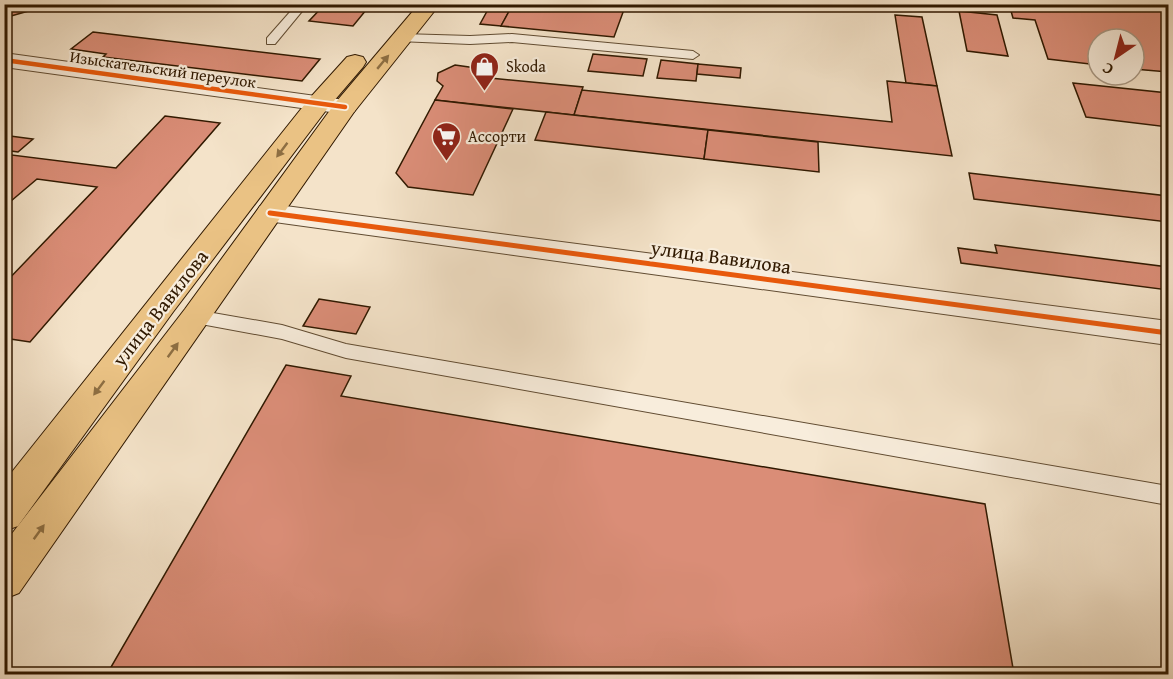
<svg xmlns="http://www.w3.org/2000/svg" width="1173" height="679" viewBox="0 0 1173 679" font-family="'Gentium Book Plus',serif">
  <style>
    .building { fill: #da8d77; stroke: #301900; stroke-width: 1.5 }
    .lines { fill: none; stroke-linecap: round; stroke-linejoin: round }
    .service-casing { stroke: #614c32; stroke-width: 2 }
    .minor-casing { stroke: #614c32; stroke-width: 2 }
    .primary-casing { stroke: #301900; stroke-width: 2 }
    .service { fill: #f8eddc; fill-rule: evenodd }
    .minor { fill: #f8eddc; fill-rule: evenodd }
    .primary { fill: #eac284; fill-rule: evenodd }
    .cycleway-far1-casing { stroke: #f8eddc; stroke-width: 8 }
    .cycleway-casing { stroke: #f8eddc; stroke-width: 9 }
    .cycleway-far1 { stroke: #e8590c; stroke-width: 4.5 }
    .cycleway { stroke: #e8590c; stroke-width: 5 }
    .oneway { fill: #8d6e42 }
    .labels { text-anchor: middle; stroke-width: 4.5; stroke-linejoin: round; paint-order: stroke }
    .far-poi-label { font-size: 16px; fill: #301900; stroke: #f8eddc; text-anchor: start }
    .far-street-label { font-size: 16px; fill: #301900; stroke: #f8eddc }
    .street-label { font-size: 20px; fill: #301900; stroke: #f8eddc }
  </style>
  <rect width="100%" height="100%" fill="#f4e3c9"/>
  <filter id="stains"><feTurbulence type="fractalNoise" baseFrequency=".00333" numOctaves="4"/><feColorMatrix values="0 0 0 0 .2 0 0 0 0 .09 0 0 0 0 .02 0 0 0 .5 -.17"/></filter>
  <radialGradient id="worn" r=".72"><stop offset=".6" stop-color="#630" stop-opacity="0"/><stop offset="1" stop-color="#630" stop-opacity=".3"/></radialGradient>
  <g class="building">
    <polygon points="19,4 36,4 39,8 4,18 4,9"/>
    <polygon points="325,4 371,4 353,26 309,21"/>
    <polygon points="491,4 513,4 501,26 480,24"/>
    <polygon points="513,4 626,4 614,37 501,26"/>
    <polygon points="807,4 857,4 859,7 812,11"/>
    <polygon points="1009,4 1168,4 1168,72 1134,69 1134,39 1098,39 1098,65 1048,59 1035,20 1013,18"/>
    <polygon points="959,11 997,15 1008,56 967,51"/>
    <polygon points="895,15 922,17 937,86 906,83"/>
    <polygon points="93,32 320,59 302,81 103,57 106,54 71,49"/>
    <polygon points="593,54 647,59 643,76 588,71"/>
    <polygon points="661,60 698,64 696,81 657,78"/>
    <polygon points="698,64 741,68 740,78 697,74"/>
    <polygon points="455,65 476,68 479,71 480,77 583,87 574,115 435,100 443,86 437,81 438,73"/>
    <polygon points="887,81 937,86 952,156 574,115 582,90 892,122"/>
    <polygon points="1073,83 1168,93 1168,127 1086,117"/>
    <polygon points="435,100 513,109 473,195 408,187 396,173"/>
    <polygon points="546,112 708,130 704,159 535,140"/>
    <polygon points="165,116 220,123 30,342 4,338 4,284 97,187 37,179 4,207 4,154 116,168"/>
    <polygon points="708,130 818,142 819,172 704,159"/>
    <polygon points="10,136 33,139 18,152 4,150 4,141"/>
    <polygon points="969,173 1168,196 1168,222 974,199"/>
    <polygon points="995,245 1168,267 1168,290 961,263 958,248 997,253"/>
    <polygon points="319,299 370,307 356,334 303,326"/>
    <polygon points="286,365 351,376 341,396 985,504 1014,674 107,674"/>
  </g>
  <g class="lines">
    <defs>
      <g id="service">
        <polygon points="297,4 308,4 275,44 267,44 267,38"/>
        <polygon points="402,34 470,36 512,34 693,51 699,55 693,59 512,42 470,44 398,41 398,35"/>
        <polygon points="196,310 282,325 346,344 1168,486 1168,505 346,358 282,339 190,322 187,317 190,312"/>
      </g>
      <g id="minor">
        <polygon points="4,53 345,100 354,102 357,107 354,112 345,114 4,67"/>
        <polygon points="270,204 1168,321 1168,345 260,220 256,213 260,206"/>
      </g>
      <g id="primary">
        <polygon points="419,4 440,4 354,112 19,593 4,599 4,544 185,309 336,102"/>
        <polygon points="355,55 363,57 366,62 363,67 327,109 173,312 18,526 4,531 4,482 309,99 347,57"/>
      </g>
    </defs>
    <use href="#service" class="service-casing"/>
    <use href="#minor" class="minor-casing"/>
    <use href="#primary" class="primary-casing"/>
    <use href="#service" class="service"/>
    <use href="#minor" class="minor"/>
    <use href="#primary" class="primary"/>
    <defs>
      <polyline id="cycleway-far1" points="4,60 345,107"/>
      <polyline id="cycleway" points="270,213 1168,333"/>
    </defs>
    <use href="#cycleway-far1" class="cycleway-far1-casing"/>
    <use href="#cycleway" class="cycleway-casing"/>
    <use href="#cycleway-far1" class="cycleway-far1"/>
    <use href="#cycleway" class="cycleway"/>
  </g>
  <defs><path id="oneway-solid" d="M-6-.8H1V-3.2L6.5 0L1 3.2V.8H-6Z" transform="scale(1.5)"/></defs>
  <g class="oneway">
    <use href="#oneway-solid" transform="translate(383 62) rotate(-50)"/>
    <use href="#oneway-solid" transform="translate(282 150) rotate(127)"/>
    <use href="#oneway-solid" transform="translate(173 350) rotate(-54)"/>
    <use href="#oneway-solid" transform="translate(99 388) rotate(127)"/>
    <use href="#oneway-solid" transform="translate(39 532) rotate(-54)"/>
  </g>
  <defs>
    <symbol id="shop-pin" viewBox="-11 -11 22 30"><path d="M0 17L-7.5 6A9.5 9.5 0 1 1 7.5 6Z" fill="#8f2418" stroke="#f8eddc"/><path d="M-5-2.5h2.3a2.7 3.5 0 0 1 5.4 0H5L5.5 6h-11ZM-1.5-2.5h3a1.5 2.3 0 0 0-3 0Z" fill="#fff"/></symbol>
    <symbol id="supermarket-pin" viewBox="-11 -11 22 30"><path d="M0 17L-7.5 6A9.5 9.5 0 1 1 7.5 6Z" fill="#8f2418" stroke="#f8eddc"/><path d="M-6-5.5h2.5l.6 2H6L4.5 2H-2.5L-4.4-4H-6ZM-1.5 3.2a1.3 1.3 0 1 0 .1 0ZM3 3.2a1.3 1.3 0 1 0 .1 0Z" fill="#fff"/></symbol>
  </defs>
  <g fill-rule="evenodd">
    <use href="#shop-pin" x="468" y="50" width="33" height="45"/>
    <use href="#supermarket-pin" x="430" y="120" width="33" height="45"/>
  </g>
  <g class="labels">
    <g class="far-poi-label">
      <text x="506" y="72">Skoda</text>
      <text x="468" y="142">Ассорти</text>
    </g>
    <g class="far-street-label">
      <text transform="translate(163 69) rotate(8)" y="6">Изыскательский переулок</text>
    </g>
    <g class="street-label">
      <text transform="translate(721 257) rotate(8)" y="7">улица Вавилова</text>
      <text transform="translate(160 308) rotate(-52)" y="7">улица Вавилова</text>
    </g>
  </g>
  <rect width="1173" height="679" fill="none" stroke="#f4e3c9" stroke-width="24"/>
  <rect x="6" y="6" width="1161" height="667" fill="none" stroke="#301900" stroke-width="3"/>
  <rect x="12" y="12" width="1149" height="655" fill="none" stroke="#301900" stroke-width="1.5"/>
  <g transform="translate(1116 57) rotate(215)"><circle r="28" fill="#f8eddc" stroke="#a89884" stroke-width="1.5"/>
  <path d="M0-4.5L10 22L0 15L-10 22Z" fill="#8f2418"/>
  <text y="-9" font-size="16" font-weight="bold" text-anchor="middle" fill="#301900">С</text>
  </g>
  <rect width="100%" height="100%" filter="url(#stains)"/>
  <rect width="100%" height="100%" fill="url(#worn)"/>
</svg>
